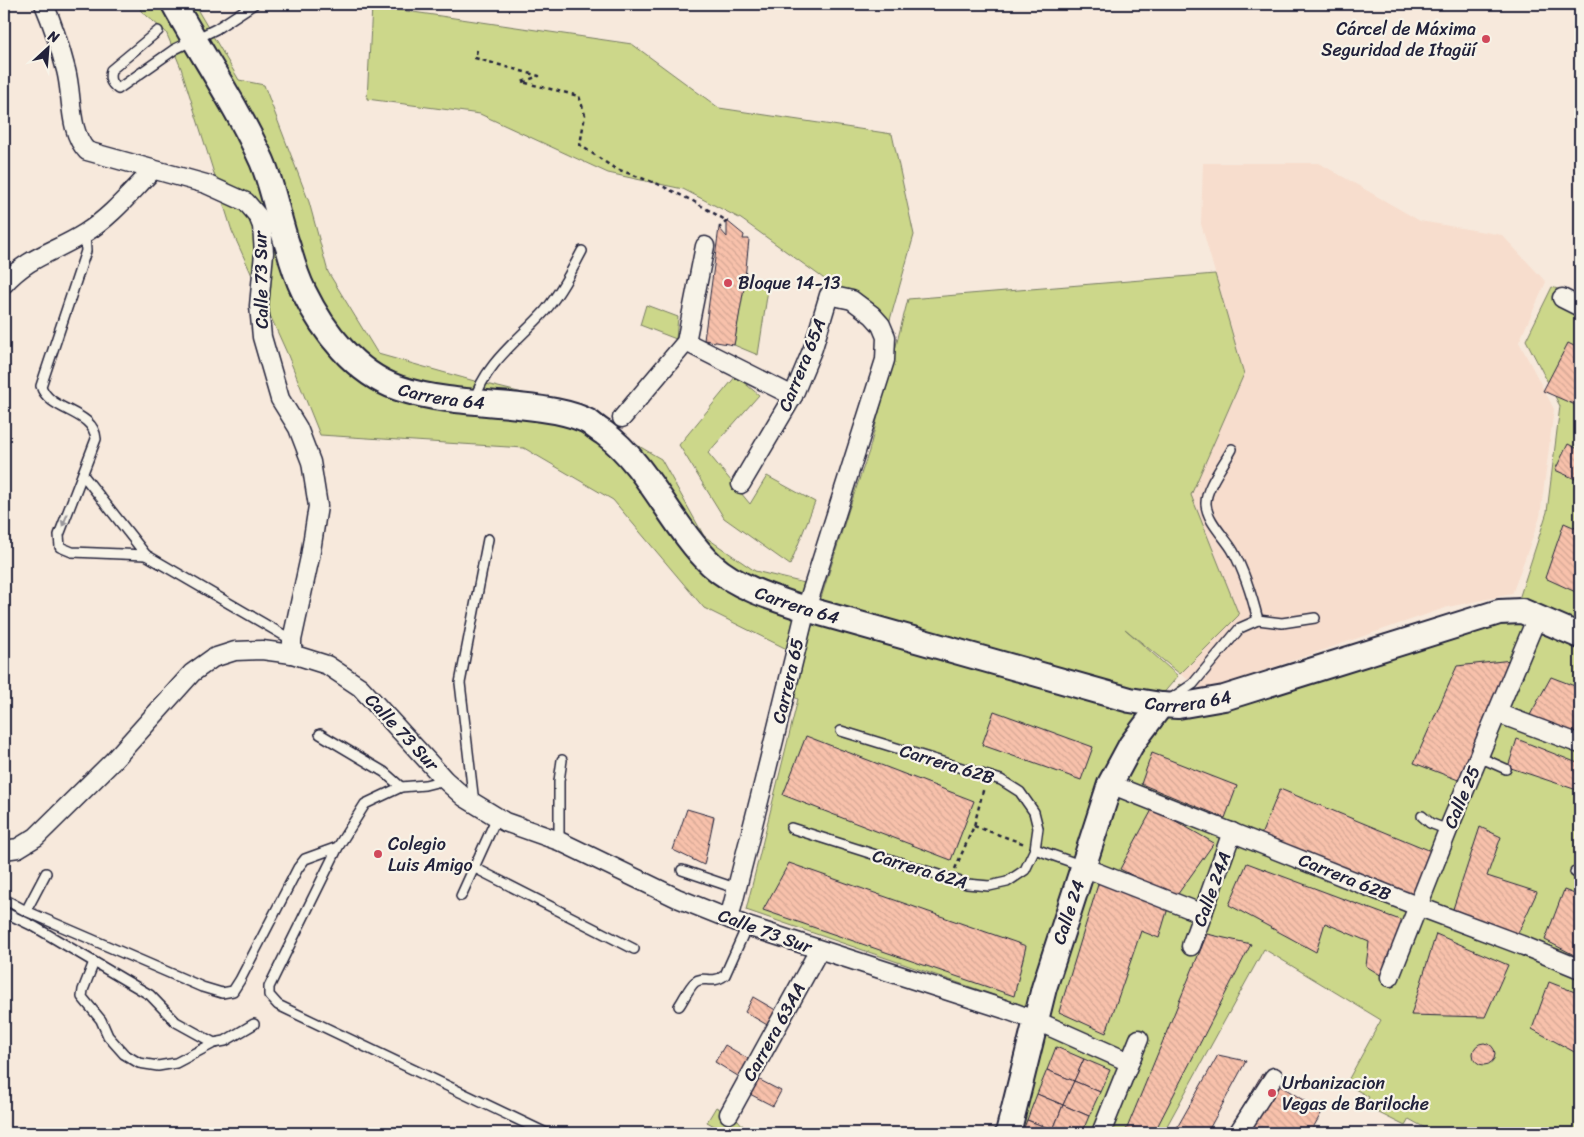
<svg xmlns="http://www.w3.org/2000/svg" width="1584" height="1137" viewBox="0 0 1584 1137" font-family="Sriracha,sans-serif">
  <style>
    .built { fill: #f7ddcd }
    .green { fill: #ccd78a; stroke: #777c62 }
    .building { fill: url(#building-back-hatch); stroke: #22223b }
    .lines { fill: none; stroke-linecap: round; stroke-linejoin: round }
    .lane-casing { stroke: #22223b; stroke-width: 12 }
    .street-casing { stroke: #22223b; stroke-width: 21 }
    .secondary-casing { stroke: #22223b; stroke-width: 28 }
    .path { stroke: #22223b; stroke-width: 2.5; stroke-dasharray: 4 4; stroke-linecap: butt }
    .lane { stroke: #f7f3e8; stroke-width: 9 }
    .street { stroke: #f7f3e8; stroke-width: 18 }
    .secondary { stroke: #f7f3e8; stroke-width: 24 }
    .oneway { fill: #97959a }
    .poi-dot { fill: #d1495b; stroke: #f7f3e8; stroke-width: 2 }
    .labels { text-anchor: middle; stroke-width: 4.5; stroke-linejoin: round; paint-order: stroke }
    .poi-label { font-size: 18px; fill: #22223b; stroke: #f7f3e8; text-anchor: start }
    .street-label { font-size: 18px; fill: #22223b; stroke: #f7f3e8 }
  </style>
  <defs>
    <pattern id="building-back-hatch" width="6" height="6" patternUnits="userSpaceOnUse" patternTransform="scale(1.25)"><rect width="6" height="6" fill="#f8c1ab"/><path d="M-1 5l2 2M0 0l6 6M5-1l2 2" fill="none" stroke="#d4a694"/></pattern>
  </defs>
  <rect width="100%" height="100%" fill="#f7e9dc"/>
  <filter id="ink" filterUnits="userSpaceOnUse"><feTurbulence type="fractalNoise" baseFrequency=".02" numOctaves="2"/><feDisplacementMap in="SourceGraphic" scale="10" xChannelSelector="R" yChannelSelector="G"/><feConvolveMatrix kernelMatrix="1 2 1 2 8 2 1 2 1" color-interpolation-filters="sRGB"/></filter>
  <g filter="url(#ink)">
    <polygon class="built" points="1203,163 1319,163 1420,221 1502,235 1546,282 1519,342 1554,409 1540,517 1512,594 1448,607 1205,691 1180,674 1239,615 1191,494 1244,374 1201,224"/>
    <g class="green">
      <polygon points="139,4 194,4 239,80 264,85 309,202 328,272 378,354 478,382 567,404 661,459 704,536 755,571 821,587 801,656 704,608 613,500 524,448 320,435 287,353 232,231 181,68 166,32 141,11"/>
      <polygon points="372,6 632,44 719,108 892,134 914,235 888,327 868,299 848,296 741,219 683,189 608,173 480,114 367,99"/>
      <polygon points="1215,274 1244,374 1191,495 1239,615 1180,674 1125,629 1178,676 1156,702 1146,725 1180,684 1207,697 1519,599 1547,512 1560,406 1526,340 1552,287 1580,297 1580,1133 1434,1133 1409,1119 1405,1126 1365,1106 1369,1097 1346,1084 1381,1020 1264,949 1163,1133 1011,1133 1042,1041 1023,1005 746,910 798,699 794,697 811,630 849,509 869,451 908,299"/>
      <polygon points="745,277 769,283 758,355 734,345"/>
      <polygon points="646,305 678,317 676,339 640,325"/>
      <polygon points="736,376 759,395 708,453 750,504 767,476 815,502 790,565 724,518 679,445"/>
      <polygon points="716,1107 738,1120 743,1126 740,1130 732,1127 727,1133 707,1122"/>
    </g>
    <g class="building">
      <polygon points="727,221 744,235 743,239 749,239 744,288 734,345 704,340 719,228 727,237"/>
      <polygon points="1568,343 1580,349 1580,407 1543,391"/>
      <polygon points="1568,444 1580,450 1580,481 1555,470"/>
      <polygon points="1564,523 1580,530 1580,594 1545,578"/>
      <polygon points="1512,660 1461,781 1414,763 1457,666"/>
      <polygon points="1551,677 1580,688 1580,737 1529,717"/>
      <polygon points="994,711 1093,747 1081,780 982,745"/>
      <polygon points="806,736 974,801 951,860 783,795"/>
      <polygon points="1517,739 1580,764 1580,780 1577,790 1508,767"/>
      <polygon points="1152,753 1237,786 1225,818 1141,784"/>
      <polygon points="1280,789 1431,851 1413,901 1259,840"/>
      <polygon points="1153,808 1214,843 1175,898 1120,869"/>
      <polygon points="687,809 714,817 704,865 673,850"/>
      <polygon points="1480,827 1501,837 1487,876 1537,892 1515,940 1452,912"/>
      <polygon points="789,863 1026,946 1014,996 763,910"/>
      <polygon points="1247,863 1408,923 1382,976 1366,966 1369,942 1325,923 1316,952 1229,905"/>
      <polygon points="1100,878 1168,908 1159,938 1141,931 1106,1033 1059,1012"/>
      <polygon points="1564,890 1580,896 1580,958 1545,940"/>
      <polygon points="1207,934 1251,944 1154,1133 1125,1133"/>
      <polygon points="1436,934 1508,965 1485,1017 1411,1015"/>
      <polygon points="1549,982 1580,994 1580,1055 1532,1029"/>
      <polygon points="753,997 779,1012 769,1026 745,1012"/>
      <circle cx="1484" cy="1054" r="11"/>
      <polygon points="725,1045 752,1061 741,1078 715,1062"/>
      <polygon points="1056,1047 1084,1059 1074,1081 1047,1070"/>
      <polygon points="1218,1055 1246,1061 1207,1133 1174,1133"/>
      <polygon points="1084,1059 1110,1070 1100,1092 1074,1081"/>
      <polygon points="1047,1070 1074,1081 1063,1105 1037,1094"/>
      <polygon points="1262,1074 1322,1112 1310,1133 1228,1133"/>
      <polygon points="754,1077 781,1091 773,1106 746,1092"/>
      <polygon points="1074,1081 1100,1092 1089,1116 1063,1105"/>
      <polygon points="1037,1094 1063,1105 1053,1130 1027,1120"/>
      <polygon points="1063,1105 1089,1116 1082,1133 1060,1133 1053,1130"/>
      <polygon points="1027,1120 1053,1130 1052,1133 1022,1133"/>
    </g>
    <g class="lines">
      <defs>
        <g id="lane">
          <path d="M158,31L111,70C109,79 110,83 118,89L175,49L216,29L254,4"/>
          <path d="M85,233L86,251L41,386C49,412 94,410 96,439L59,535L60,547L72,552L146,555"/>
          <path d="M474,402C484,364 520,339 545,311C560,293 571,272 582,251"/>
          <path d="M1232,449C1225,463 1205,488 1206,504C1207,521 1225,537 1233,551C1245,573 1252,596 1258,620"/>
          <polyline points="83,475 146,555 292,640"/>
          <polyline points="1169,700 1193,684 1240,628 1258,620 1282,623 1315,618"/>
          <polyline points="841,731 1001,780 1020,792 1034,812 1038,828 1035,849"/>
          <polyline points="320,734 384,772 401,787"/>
          <polyline points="1479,757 1506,769"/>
          <polyline points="445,780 425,785 401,787 365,804 338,847 269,987 269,995 278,1005 546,1133"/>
          <polyline points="474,803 460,683 488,539"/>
          <polyline points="1422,816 1430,823 1448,830"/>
          <polyline points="791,828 967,884 989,886 1007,882 1025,870 1035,849 1083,866"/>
          <polyline points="559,841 559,781 562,760"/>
          <polyline points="475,868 634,949"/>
          <polyline points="682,870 738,889"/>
          <polyline points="1575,872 1580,875"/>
          <polyline points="461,896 497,817"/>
          <polyline points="4,899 26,911 202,987 222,993 233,991 240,980 298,868 305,859 338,847"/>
          <polyline points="26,911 46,873"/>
          <polyline points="4,912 35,927 150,995 176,1022 214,1043 225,1041 254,1024"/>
          <polyline points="94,962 83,990 82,997 101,1020 108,1036 124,1054 139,1063 158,1066 176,1063 214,1043"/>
          <path d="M679,1006C684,999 689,987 695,982C703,975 713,985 725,975L747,926"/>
        </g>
        <g id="street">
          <path d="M44,4C53,25 60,47 66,70C73,96 68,131 87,151L206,184L246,202L258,216L262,226L264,253L259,306L262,337L280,399L298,428L311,462L318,506L310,557L292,640V654"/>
          <path d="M4,284C29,256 55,252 85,233C111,217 132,191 153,170"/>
          <polyline points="1562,298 1580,307"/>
          <polyline points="686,342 793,396"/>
          <polyline points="622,418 686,342 705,246"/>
          <polyline points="1497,713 1580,744"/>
          <polyline points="1110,784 1417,906 1524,946 1580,969"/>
          <polyline points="4,850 18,848 36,837 113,761 192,673 213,658 235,651 262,650 292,654 327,665 360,687 445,780 464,797 505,822 559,841 677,898 747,926 1004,1009 1037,1021 1129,1062"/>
          <polyline points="1083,867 1203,914"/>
          <polyline points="729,919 764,781 806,609 885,360 886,337 881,325 872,315 852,300 829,295 813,348 793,396 741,484"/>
          <polyline points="1191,946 1232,832"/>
          <polyline points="1390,977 1448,830 1537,617"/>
          <polyline points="729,1114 819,950"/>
          <polyline points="1101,1133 1139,1039"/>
          <polyline points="1238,1133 1274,1077"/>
        </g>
        <g id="secondary">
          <path id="s1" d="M174,4C203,57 237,106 262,161C274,189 278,219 288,247C292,262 297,278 304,292C323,331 355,373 398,388C433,400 474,402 510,405C535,408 567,410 589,422C594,426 599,430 604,433C648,465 672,527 712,565C736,587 775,599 806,609L1130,700L1161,705L1178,706L1224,698L1499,612L1522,611L1580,636"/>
          <path id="s2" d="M1008,1133L1044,988L1110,784L1131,745L1161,705"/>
        </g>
      </defs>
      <use href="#lane" class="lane-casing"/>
      <use href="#street" class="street-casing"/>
      <use href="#secondary" class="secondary-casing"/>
      <g class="path">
        <polyline points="477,50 475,58 539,76 522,82 579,96 585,115 580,145 614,168 658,184 693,201 727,221 719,228"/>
        <polyline points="974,826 1025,844"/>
        <polyline points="955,869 974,826 984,787"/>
      </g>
      <use href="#lane" class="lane"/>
      <use href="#street" class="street"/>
      <use href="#secondary" class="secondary"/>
    </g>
    <defs><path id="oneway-solid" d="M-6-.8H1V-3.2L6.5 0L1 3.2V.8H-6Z" transform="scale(1.25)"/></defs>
    <use class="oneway" href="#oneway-solid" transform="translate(65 520) rotate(112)"/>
  </g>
  <g class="poi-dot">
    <circle cx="1486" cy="39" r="5"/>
    <circle cx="728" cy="283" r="5"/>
    <circle cx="378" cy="854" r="5"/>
    <circle cx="1272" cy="1093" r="5"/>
  </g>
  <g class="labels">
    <g class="poi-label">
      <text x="1476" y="35" text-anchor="end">Cárcel de Máxima<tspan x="1476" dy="21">Seguridad de Itagüí</tspan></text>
      <text x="738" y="289">Bloque 14-13</text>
      <text x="388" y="850">Colegio<tspan x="388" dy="21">Luis Amigo</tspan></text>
      <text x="1282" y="1089">Urbanizacion<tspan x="1282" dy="21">Vegas de Bariloche</tspan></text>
    </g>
    <g class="street-label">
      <text transform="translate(261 280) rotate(-91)" y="6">Calle 73 Sur</text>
      <text transform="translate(802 365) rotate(-68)" y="6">Carrera 65A</text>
      <text dy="6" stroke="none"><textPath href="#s1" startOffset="500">Carrera 64</textPath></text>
      <text dy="6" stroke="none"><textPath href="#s1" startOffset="935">Carrera 64</textPath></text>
      <text transform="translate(788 681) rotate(-77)" y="6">Carrera 65</text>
      <text dy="6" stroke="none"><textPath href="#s1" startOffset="1340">Carrera 64</textPath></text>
      <text transform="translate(402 732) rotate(47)" y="6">Calle 73 Sur</text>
      <text transform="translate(947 764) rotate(17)" y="6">Carrera 62B</text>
      <text transform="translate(1462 797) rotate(-67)" y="6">Calle 25</text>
      <text transform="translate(920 869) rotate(17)" y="6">Carrera 62A</text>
      <text transform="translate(1345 877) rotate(22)" y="6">Carrera 62B</text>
      <text transform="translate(1212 889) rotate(-70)" y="6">Calle 24A</text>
      <text dy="6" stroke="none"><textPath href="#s2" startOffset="229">Calle 24</textPath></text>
      <text transform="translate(765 931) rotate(20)" y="6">Calle 73 Sur</text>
      <text transform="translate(774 1032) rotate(-61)" y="6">Carrera 63AA</text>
    </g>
  </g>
  <rect width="1584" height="1137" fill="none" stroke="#f7f3e8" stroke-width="20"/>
  <rect x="10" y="10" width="1564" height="1117" fill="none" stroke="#22223b" stroke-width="2" filter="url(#ink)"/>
  <g transform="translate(48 48) rotate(26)" stroke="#f7f3e8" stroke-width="4" paint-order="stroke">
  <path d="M0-4L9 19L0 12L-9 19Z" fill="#22223b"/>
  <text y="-8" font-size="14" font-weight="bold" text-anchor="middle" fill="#22223b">N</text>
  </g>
</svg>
